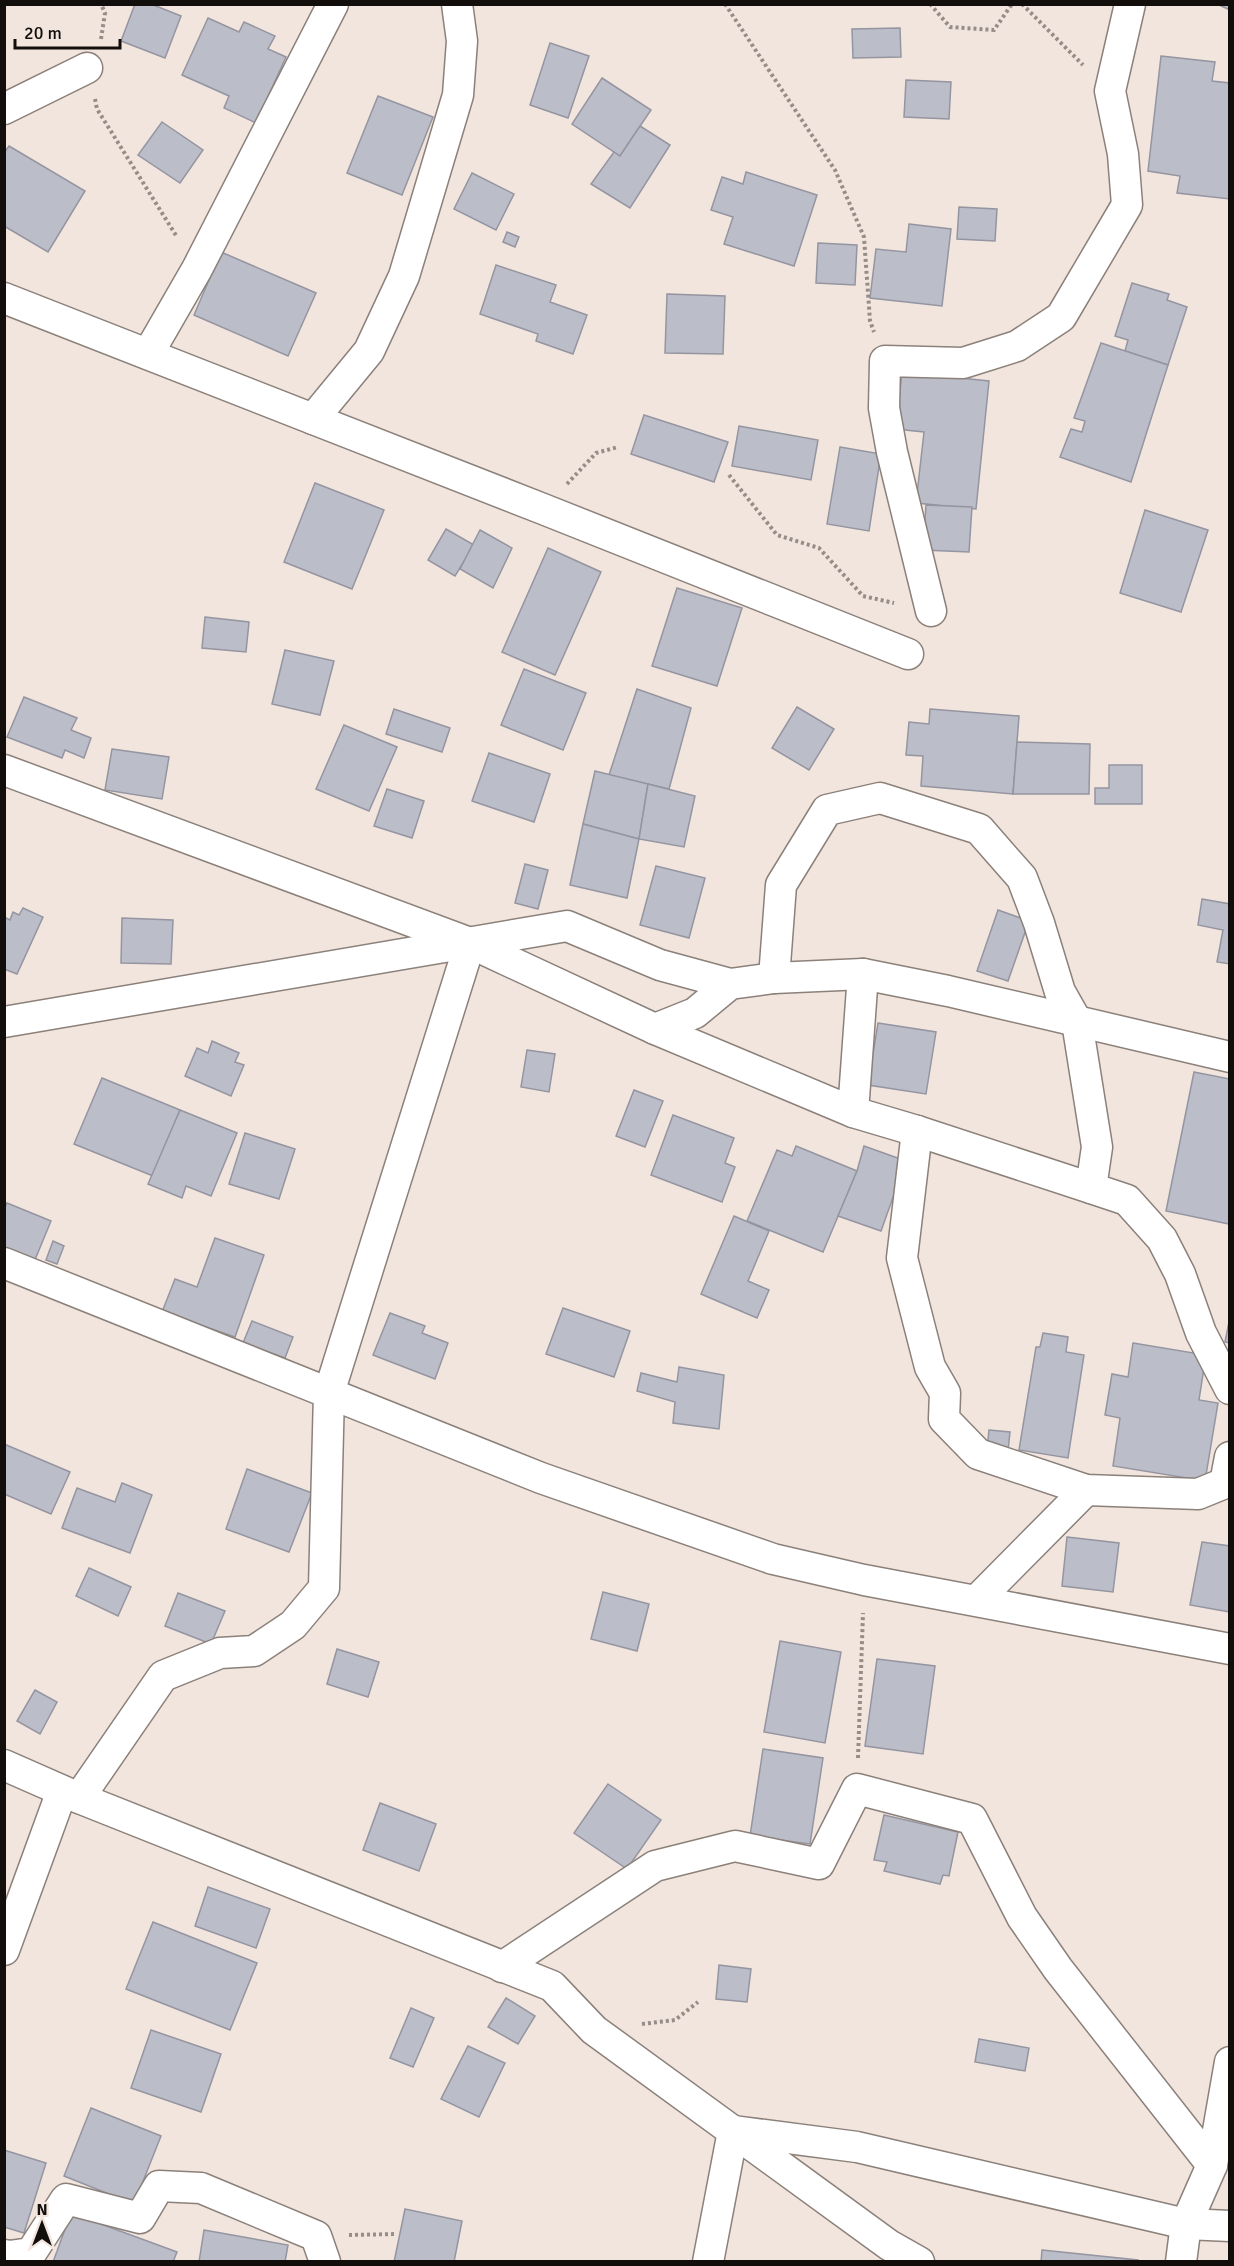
<svg xmlns="http://www.w3.org/2000/svg" width="1234" height="2266" viewBox="0 0 1234 2266" font-family="Signika,sans-serif">
  <style>
    .building { fill: #bbbdc8; stroke: #9495a0; stroke-width: 1.5 }
    .lines { fill: none; stroke-linecap: round; stroke-linejoin: round }
    .street-casing { stroke: #8b807a; stroke-width: 33 }
    .path { stroke: #968d88; stroke-width: 4; stroke-dasharray: 3 3; stroke-linecap: butt }
    .street { stroke: #fff; stroke-width: 30 }
  </style>
  <rect width="100%" height="100%" fill="#f2e5de"/>
  <g class="building">
    <polygon points="135,4 151,4 181,16 165,58 121,41"/>
    <polygon points="1217,4 1230,4 1230,10"/>
    <polygon points="208,18 239,32 244,22 275,36 268,49 286,57 256,123 224,108 229,96 182,75"/>
    <polygon points="900,28 901,57 853,58 852,29"/>
    <polygon points="550,43 589,56 568,118 530,105"/>
    <polygon points="1161,56 1215,62 1212,81 1230,83 1230,199 1177,193 1180,176 1148,171"/>
    <polygon points="602,78 651,110 620,156 572,124"/>
    <polygon points="906,80 951,82 949,119 904,117"/>
    <polygon points="378,96 433,117 402,195 347,173"/>
    <polygon points="162,122 203,150 180,183 138,155"/>
    <polygon points="640,126 670,145 630,208 591,184 614,152 620,156"/>
    <polygon points="9,146 85,191 48,252 4,226 4,153"/>
    <polygon points="746,172 817,195 794,266 724,244 733,217 711,210 722,177 743,184"/>
    <polygon points="472,173 514,194 496,230 454,209"/>
    <polygon points="959,207 997,209 995,241 957,239"/>
    <polygon points="909,224 951,229 942,306 870,298 876,249 906,252"/>
    <polygon points="507,232 519,237 515,247 503,242"/>
    <polygon points="818,243 857,245 855,285 816,283"/>
    <polygon points="221,252 316,293 288,356 194,315"/>
    <polygon points="496,265 556,285 550,302 587,315 573,354 536,341 538,334 480,314"/>
    <polygon points="1132,283 1169,294 1167,300 1187,307 1168,365 1125,351 1128,340 1115,336"/>
    <polygon points="667,294 725,296 723,354 665,353"/>
    <polygon points="1101,343 1168,365 1131,482 1060,457 1071,429 1082,432 1085,421 1074,418"/>
    <polygon points="902,372 989,381 976,509 916,503 924,432 896,429"/>
    <polygon points="644,415 728,442 714,482 631,454"/>
    <polygon points="739,426 818,440 811,480 732,466"/>
    <polygon points="840,447 881,454 869,531 827,524"/>
    <polygon points="315,483 384,510 352,589 284,562"/>
    <polygon points="926,505 972,507 969,552 923,550"/>
    <polygon points="1145,510 1208,530 1181,612 1120,593"/>
    <polygon points="446,529 474,545 455,576 428,560"/>
    <polygon points="480,530 512,548 493,588 460,569"/>
    <polygon points="548,548 601,572 555,675 502,652"/>
    <polygon points="677,588 742,608 717,686 652,666"/>
    <polygon points="205,617 249,622 246,652 202,648"/>
    <polygon points="285,650 334,661 320,715 272,704"/>
    <polygon points="524,669 586,693 563,750 501,725"/>
    <polygon points="637,689 691,708 669,789 609,775"/>
    <polygon points="24,697 77,718 71,730 91,738 84,758 65,750 62,758 7,737"/>
    <polygon points="797,707 834,729 809,770 772,748"/>
    <polygon points="394,709 450,728 442,752 386,734"/>
    <polygon points="930,709 1019,716 1013,794 921,786 923,756 906,755 909,722 929,724"/>
    <polygon points="344,725 397,747 369,811 316,789"/>
    <polygon points="1017,742 1090,744 1089,794 1013,794"/>
    <polygon points="112,749 169,757 162,799 105,790"/>
    <polygon points="489,753 550,774 534,822 472,801"/>
    <polygon points="1109,765 1142,765 1142,804 1095,804 1095,788 1109,788"/>
    <polygon points="595,771 648,784 639,839 583,824"/>
    <polygon points="648,784 695,796 684,847 639,839"/>
    <polygon points="387,789 424,801 412,838 374,826"/>
    <polygon points="583,824 639,839 627,898 570,885"/>
    <polygon points="525,864 548,870 538,909 515,903"/>
    <polygon points="656,866 705,878 689,938 640,925"/>
    <polygon points="1202,899 1230,904 1230,964 1217,962 1223,930 1198,925"/>
    <polygon points="23,908 43,917 17,974 4,969 4,917 10,920 13,912 19,915"/>
    <polygon points="998,910 1029,921 1008,981 977,971"/>
    <polygon points="122,918 173,920 171,964 121,963"/>
    <polygon points="878,1023 936,1032 926,1094 868,1085"/>
    <polygon points="212,1041 239,1053 235,1062 244,1065 231,1096 185,1076 197,1048 208,1053"/>
    <polygon points="527,1050 555,1054 549,1092 521,1087"/>
    <polygon points="1194,1072 1230,1079 1229,1224 1166,1211"/>
    <polygon points="102,1078 180,1110 153,1176 74,1144"/>
    <polygon points="634,1090 663,1101 645,1147 616,1136"/>
    <polygon points="180,1110 237,1133 211,1196 186,1186 182,1198 148,1184"/>
    <polygon points="673,1115 734,1138 725,1163 735,1167 722,1202 651,1175"/>
    <polygon points="245,1133 295,1149 279,1199 229,1184"/>
    <polygon points="796,1146 857,1171 823,1252 747,1221 777,1150 792,1156"/>
    <polygon points="864,1146 906,1161 881,1231 838,1216 857,1171"/>
    <polygon points="7,1203 51,1221 32,1267 4,1256 4,1209"/>
    <polygon points="734,1216 769,1231 748,1281 769,1290 757,1318 701,1294"/>
    <polygon points="215,1238 264,1255 235,1337 162,1312 175,1279 197,1287"/>
    <polygon points="53,1241 64,1246 57,1264 46,1260"/>
    <polygon points="563,1308 630,1331 614,1377 546,1354"/>
    <polygon points="390,1313 425,1326 422,1333 448,1343 435,1379 373,1355"/>
    <polygon points="1230,1317 1230,1343 1225,1342"/>
    <polygon points="252,1321 293,1337 285,1358 243,1343"/>
    <polygon points="1043,1333 1068,1337 1066,1352 1084,1355 1068,1458 1019,1450 1036,1347 1040,1347"/>
    <polygon points="1133,1343 1206,1355 1199,1400 1218,1403 1205,1481 1113,1466 1120,1418 1105,1415 1112,1374 1128,1377"/>
    <polygon points="679,1367 724,1375 719,1429 673,1423 675,1402 637,1391 641,1373 677,1382"/>
    <polygon points="989,1430 1010,1432 1008,1451 987,1449"/>
    <polygon points="4,1444 70,1472 51,1514 4,1494"/>
    <polygon points="247,1469 312,1493 289,1552 226,1529"/>
    <polygon points="122,1483 152,1495 130,1553 62,1528 77,1488 115,1502"/>
    <polygon points="1067,1537 1119,1543 1113,1592 1062,1586"/>
    <polygon points="1202,1542 1230,1546 1230,1612 1190,1605"/>
    <polygon points="89,1568 131,1587 118,1616 76,1596"/>
    <polygon points="603,1592 649,1604 637,1651 591,1639"/>
    <polygon points="178,1593 225,1611 211,1644 165,1626"/>
    <polygon points="780,1641 841,1652 825,1743 764,1732"/>
    <polygon points="337,1649 379,1662 368,1697 327,1684"/>
    <polygon points="877,1659 935,1666 923,1754 865,1746"/>
    <polygon points="35,1690 57,1702 40,1734 17,1721"/>
    <polygon points="763,1749 823,1758 810,1844 750,1836"/>
    <polygon points="608,1784 661,1820 627,1869 574,1833"/>
    <polygon points="380,1803 436,1824 419,1871 363,1850"/>
    <polygon points="884,1815 958,1832 949,1876 943,1875 940,1884 884,1871 887,1862 874,1860"/>
    <polygon points="208,1887 270,1909 256,1948 195,1926"/>
    <polygon points="153,1922 257,1963 230,2030 126,1989"/>
    <polygon points="719,1965 751,1969 747,2002 716,1999"/>
    <polygon points="506,1998 535,2016 518,2044 488,2027"/>
    <polygon points="411,2008 434,2018 413,2067 390,2058"/>
    <polygon points="151,2030 221,2054 201,2112 131,2088"/>
    <polygon points="979,2039 1029,2048 1025,2071 975,2062"/>
    <polygon points="468,2046 505,2063 479,2117 441,2099"/>
    <polygon points="91,2108 161,2136 134,2204 64,2176"/>
    <polygon points="4,2150 46,2163 24,2233 4,2227"/>
    <polygon points="405,2209 462,2221 454,2262 394,2262"/>
    <polygon points="71,2213 177,2252 173,2262 53,2262"/>
    <polygon points="204,2230 288,2245 285,2262 199,2262"/>
    <polygon points="1042,2250 1138,2260 1138,2262 1041,2262"/>
  </g>
  <g class="lines">
    <defs>
      <g id="street">
        <polyline points="4,109 87,68"/>
        <polyline points="4,298 543,509 908,654"/>
        <polyline points="148,354 197,269 333,4"/>
        <polyline points="313,419 369,351 404,276 458,95 462,41 457,4"/>
        <polyline points="931,611 892,452 884,408 885,361 963,363 1017,346 1061,317 1127,205 1123,154 1110,91 1130,4"/>
        <polyline points="4,770 470,943 655,1029 695,1013 730,984 774,978 863,974 948,991 1230,1057"/>
        <polyline points="774,978 781,885 827,810 880,798 979,829 1022,878 1039,923 1060,992 1077,1022 1097,1147 1091,1188 1127,1200 1162,1239 1180,1274 1201,1333 1230,1389"/>
        <polyline points="4,1022 567,926 660,965 730,984"/>
        <polyline points="655,1029 853,1112 863,974"/>
        <polyline points="853,1112 917,1131 1091,1188"/>
        <polyline points="917,1131 902,1258 930,1367 945,1393 944,1419 978,1454 1086,1490 1198,1494 1225,1483 1230,1457"/>
        <polyline points="4,1263 541,1478 773,1559 864,1580 1230,1649"/>
        <polyline points="977,1600 1086,1490"/>
        <polyline points="4,1765 79,1798 552,1986 594,2030 889,2245 919,2262"/>
        <polyline points="79,1798 163,1676 220,1653 254,1651 293,1625 324,1588 329,1393 470,943"/>
        <polyline points="4,1950 62,1791"/>
        <polyline points="502,1967 655,1866 735,1846 819,1864 857,1789 972,1819 1022,1917 1058,1969 1212,2165"/>
        <polyline points="4,2255 9,2256 31,2253 66,2199 140,2218 159,2186 201,2188 316,2236 325,2262"/>
        <polyline points="708,2262 733,2131 857,2147 1186,2224 1230,2226"/>
        <polyline points="1181,2262 1186,2224 1212,2165 1230,2062"/>
      </g>
    </defs>
    <use href="#street" class="street-casing"/>
    <g class="path">
      <polyline points="725,4 835,170 864,237 870,321 874,332"/>
      <polyline points="930,4 950,27 994,30 1012,4"/>
      <polyline points="1022,4 1083,65"/>
      <polyline points="101,39 105,13 101,4"/>
      <polyline points="95,99 97,109 177,237"/>
      <polyline points="729,475 777,535 819,548 863,596 894,603"/>
      <polyline points="567,484 596,453 618,447"/>
      <polyline points="858,1758 863,1613"/>
      <polyline points="642,2024 675,2020 698,2002"/>
      <polyline points="349,2235 397,2234"/>
    </g>
    <use href="#street" class="street"/>
  </g>
  <rect width="1234" height="2266" fill="none" stroke="#120e0c" stroke-width="12"/>
  <g transform="translate(42 2224)" stroke="#f2e5de" stroke-width="4.5" paint-order="stroke">
  <path d="M0-4.5L10 22L0 15L-10 22Z" fill="#120e0c"/>
  <text y="-9" font-size="16" font-weight="bold" text-anchor="middle" fill="#120e0c">N</text>
  </g>
  <path d="M15 39v9h105v-9" fill="none" stroke="#120e0c" stroke-width="3"/>
  <text x="24" y="39" font-size="18" fill="#120e0c" stroke="#f2e5de" stroke-width="4.5" paint-order="stroke">20 m</text>
</svg>
